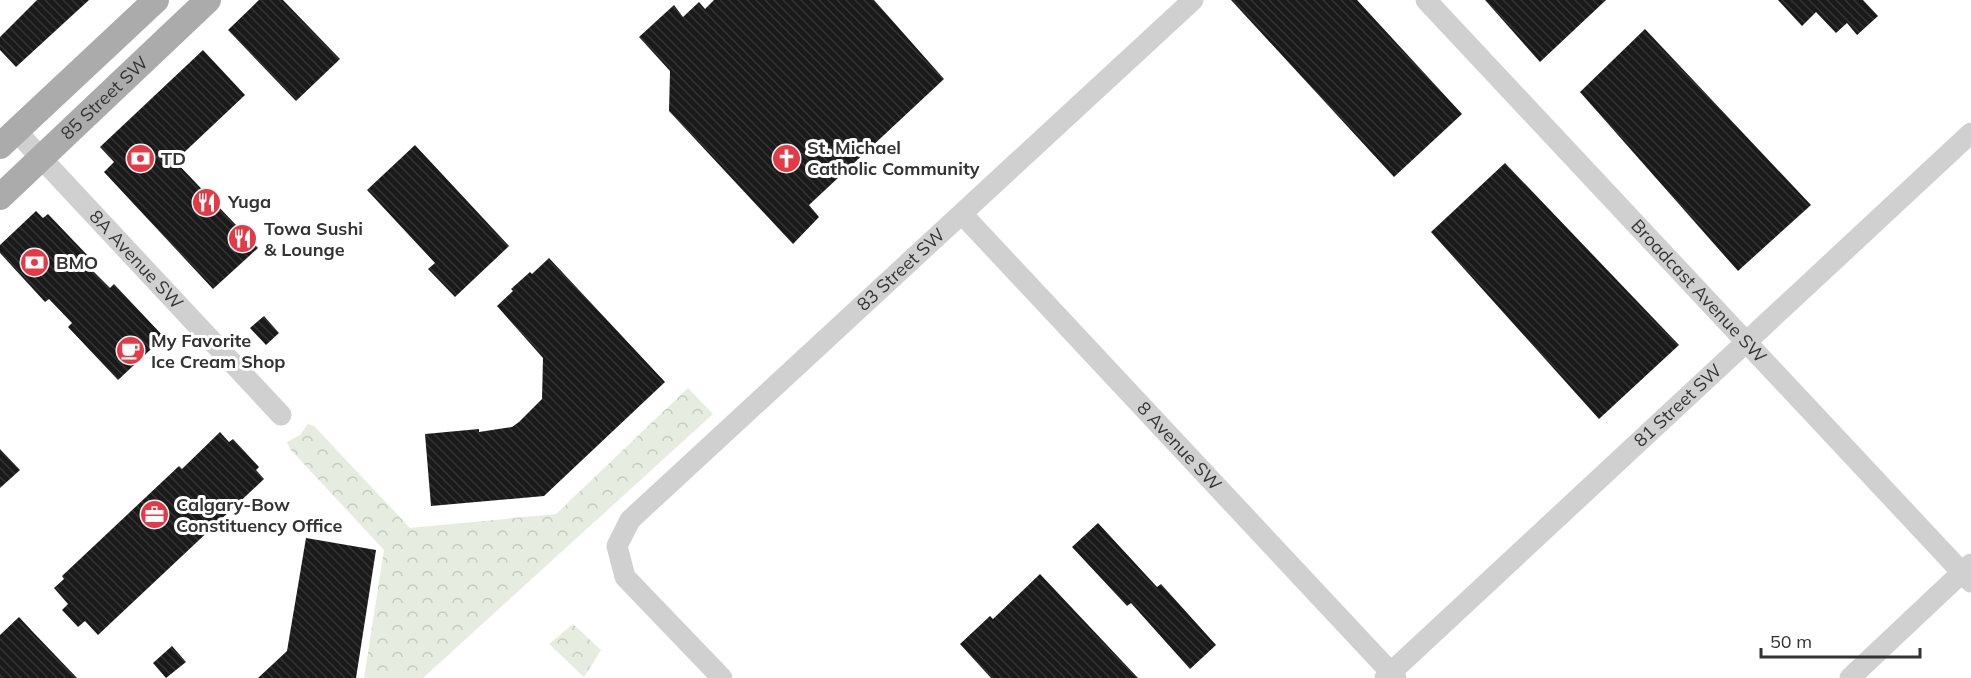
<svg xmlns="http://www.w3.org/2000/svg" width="1971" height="678" viewBox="0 0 1971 678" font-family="Mulish,sans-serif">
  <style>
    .forest { fill: url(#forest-crowns) }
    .building { fill: url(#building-back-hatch) }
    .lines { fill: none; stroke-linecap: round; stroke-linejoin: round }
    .minor { stroke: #d0d0d0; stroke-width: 21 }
    .major { stroke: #ababab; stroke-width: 26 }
    .labels { text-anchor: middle; stroke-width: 6; stroke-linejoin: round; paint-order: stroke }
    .street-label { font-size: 18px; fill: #333; stroke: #fff }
    .poi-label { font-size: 18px; font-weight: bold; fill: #333; stroke: #fff; text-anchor: start }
  </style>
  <defs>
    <pattern id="forest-crowns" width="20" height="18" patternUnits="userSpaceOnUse" patternTransform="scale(1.5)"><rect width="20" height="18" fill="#e6ecdf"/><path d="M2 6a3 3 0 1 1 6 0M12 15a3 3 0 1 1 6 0" fill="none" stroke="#c6cbc0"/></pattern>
    <pattern id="building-back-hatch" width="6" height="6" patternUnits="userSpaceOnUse" patternTransform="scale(1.5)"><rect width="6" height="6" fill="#1a1a1a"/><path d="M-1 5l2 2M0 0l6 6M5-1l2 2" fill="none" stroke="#333"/></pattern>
  </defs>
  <rect width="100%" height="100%" fill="#fff"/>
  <g class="forest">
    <polygon points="688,388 713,414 423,678 364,678 384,550 290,449 287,442 300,435 308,424 314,426 410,528 556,514"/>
    <polygon points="573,624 601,650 584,677 549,644"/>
  </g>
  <g class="building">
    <polygon points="37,0 89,0 16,67 0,50 0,37"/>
    <polygon points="259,0 283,0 340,59 296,101 228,30"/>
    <polygon points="714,0 874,0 944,79 809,205 819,217 793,244 669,111 670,71 639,37 674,5 683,17 699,2 705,9"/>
    <polygon points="1231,0 1357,0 1462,114 1394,177"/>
    <polygon points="1485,0 1606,0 1540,62"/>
    <polygon points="1778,0 1863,0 1878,16 1857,35 1847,23 1836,33 1816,12 1802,26"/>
    <polygon points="1645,29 1811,205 1738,271 1580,92"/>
    <polygon points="203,50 245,95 175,161 258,248 213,289 104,172 114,162 100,147"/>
    <polygon points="415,145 509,246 455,297 428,269 435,263 367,190"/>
    <polygon points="1505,163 1679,345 1599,419 1431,232"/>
    <polygon points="36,211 43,218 48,214 91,259 86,264 110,288 114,284 164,337 118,380 68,327 72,323 49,299 45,302 0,253 0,245"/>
    <polygon points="549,258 665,382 544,496 431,506 425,434 479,429 479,432 512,427 519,422 542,399 543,358 497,306 513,291 511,289 530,272 532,274"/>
    <polygon points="264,316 279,333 266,345 250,328"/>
    <polygon points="220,432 229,442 233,439 259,467 256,470 264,479 98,635 85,621 78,627 62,610 68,604 54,588 64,579 62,576 179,466 182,469"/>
    <polygon points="0,449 20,470 0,488"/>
    <polygon points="1098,523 1157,587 1161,584 1216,645 1190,669 1131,603 1127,606 1072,547"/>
    <polygon points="306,538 376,550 356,678 258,678 287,651"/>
    <polygon points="1040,574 1138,678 991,678 960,644 990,616 993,619"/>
    <polygon points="19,617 32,631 77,678 0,678 0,635"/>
    <polygon points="172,646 186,662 166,678 153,663"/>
  </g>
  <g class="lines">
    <g class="minor">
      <path id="s1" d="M1426,0L1971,582"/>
      <path id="s2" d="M16,131L281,415"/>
      <path id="s3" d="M962,214L1396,678"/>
      <path id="s4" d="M722,678L625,577L617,546L630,520L1193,0"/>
      <path id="s5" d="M1385,678L1971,133"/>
      <polyline points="1850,678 1971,564"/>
    </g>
    <g class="major">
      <polyline points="0,146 156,0"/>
      <path id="s6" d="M0,197L208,0"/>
    </g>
  </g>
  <defs>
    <symbol id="church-disc" viewBox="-11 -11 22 22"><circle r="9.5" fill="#e63946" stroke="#fff"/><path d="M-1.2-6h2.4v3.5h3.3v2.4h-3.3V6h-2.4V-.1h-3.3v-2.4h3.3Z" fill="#fff"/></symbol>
    <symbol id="bank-disc" viewBox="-11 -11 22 22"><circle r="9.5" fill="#e63946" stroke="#fff"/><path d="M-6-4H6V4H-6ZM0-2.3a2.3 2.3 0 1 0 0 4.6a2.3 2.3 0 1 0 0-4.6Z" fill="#fff"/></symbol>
    <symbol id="restaurant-disc" viewBox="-11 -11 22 22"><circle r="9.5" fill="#e63946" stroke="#fff"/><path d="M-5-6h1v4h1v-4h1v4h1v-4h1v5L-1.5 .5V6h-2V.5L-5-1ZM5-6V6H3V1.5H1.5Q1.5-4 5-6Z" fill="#fff"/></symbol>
    <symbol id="cafe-disc" viewBox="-11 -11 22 22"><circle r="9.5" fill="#e63946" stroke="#fff"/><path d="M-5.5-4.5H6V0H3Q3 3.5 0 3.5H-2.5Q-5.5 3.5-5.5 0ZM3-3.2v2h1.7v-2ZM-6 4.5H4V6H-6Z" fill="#fff"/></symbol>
    <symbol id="office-disc" viewBox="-11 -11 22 22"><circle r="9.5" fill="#e63946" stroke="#fff"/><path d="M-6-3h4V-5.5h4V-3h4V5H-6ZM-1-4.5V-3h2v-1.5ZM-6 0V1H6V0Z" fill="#fff"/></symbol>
  </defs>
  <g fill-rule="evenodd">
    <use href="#church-disc" x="770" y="142" width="33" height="33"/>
    <use href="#bank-disc" x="124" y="142" width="33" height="33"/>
    <use href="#restaurant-disc" x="190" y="186" width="33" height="33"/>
    <use href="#restaurant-disc" x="226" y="222" width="33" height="33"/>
    <use href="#bank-disc" x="18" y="246" width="33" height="33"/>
    <use href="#cafe-disc" x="114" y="334" width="33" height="33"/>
    <use href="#office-disc" x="138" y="498" width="33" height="33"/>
  </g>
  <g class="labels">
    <g class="street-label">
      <text dy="6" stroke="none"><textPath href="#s6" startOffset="144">85 Street SW</textPath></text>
      <text dy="6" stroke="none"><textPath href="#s2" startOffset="176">8A Avenue SW</textPath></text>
      <text dy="6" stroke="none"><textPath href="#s4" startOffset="570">83 Street SW</textPath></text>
      <text dy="6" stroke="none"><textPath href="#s1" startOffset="399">Broadcast Avenue SW</textPath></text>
      <text dy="6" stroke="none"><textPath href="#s5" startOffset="400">81 Street SW</textPath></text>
      <text dy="6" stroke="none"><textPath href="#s3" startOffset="318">8 Avenue SW</textPath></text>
    </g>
    <g class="poi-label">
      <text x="807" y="154">St. Michael<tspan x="807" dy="21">Catholic Community</tspan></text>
      <text x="161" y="165">TD</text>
      <text x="228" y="208">Yuga</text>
      <text x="264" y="235">Towa Sushi<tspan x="264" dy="21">&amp; Lounge</tspan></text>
      <text x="56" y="269">BMO</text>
      <text x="151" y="347">My Favorite<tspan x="151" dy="21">Ice Cream Shop</tspan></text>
      <text x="176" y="511">Calgary-Bow<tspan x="176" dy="21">Constituency Office</tspan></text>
    </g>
  </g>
  <path d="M1761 648v9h159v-9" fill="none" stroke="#333333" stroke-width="3"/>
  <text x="1770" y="648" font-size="18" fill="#333333" stroke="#ffffff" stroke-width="4.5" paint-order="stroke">50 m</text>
</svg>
